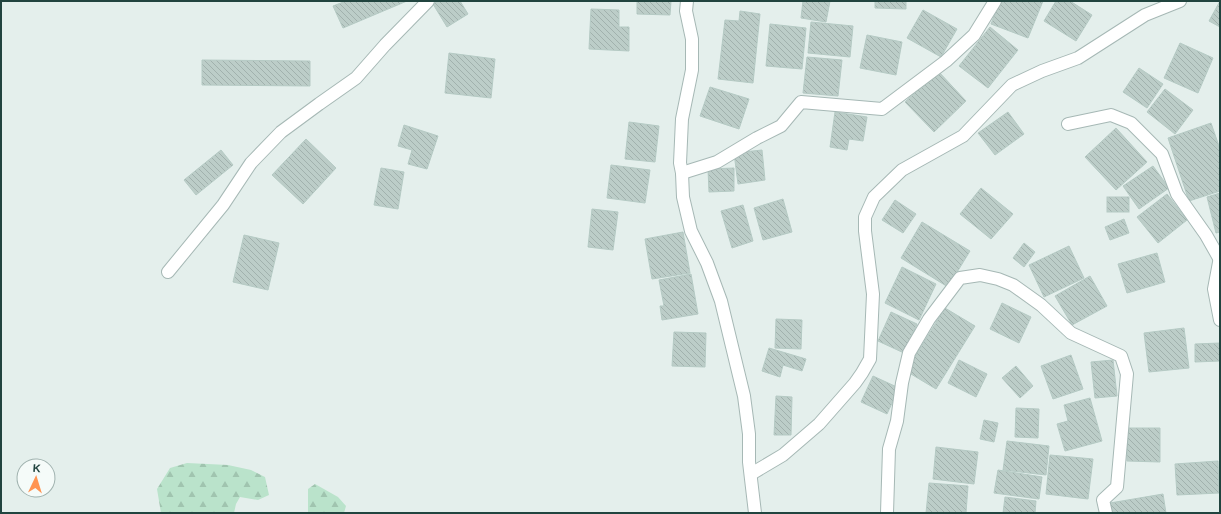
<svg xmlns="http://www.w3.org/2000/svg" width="1221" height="514" viewBox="0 0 1221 514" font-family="Helvetica,sans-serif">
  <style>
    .forest { fill: url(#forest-firs) }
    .building { fill: url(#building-back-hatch); stroke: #b5cac4 }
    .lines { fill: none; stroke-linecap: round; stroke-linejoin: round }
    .minor-casing { stroke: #a6b8b5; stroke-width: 14 }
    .minor { stroke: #fff; stroke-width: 12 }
  </style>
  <defs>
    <pattern id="forest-firs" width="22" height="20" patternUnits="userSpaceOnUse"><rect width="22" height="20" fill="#bae3cb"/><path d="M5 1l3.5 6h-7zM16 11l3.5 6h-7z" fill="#a0c4af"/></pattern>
    <pattern id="building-back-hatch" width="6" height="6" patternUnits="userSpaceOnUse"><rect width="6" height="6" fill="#bccdc8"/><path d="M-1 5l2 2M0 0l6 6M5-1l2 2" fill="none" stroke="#a1b1ad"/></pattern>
  </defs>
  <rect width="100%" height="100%" fill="#e4efec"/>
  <g class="forest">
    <polygon points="187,463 228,465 251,470 265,477 269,495 258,500 240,497 236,504 234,513 161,513 157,489 170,468"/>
    <polygon points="315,484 338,497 346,506 344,513 308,513 308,489"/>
  </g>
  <g class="building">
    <polygon points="346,1 407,1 343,28 333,6"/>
    <polygon points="438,1 460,1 468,14 447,27 433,4"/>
    <polygon points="637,1 671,1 670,15 637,14"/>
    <polygon points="803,1 830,1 826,22 801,18"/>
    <polygon points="875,1 906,1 906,9 875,8"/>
    <polygon points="1000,1 1043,1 1028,38 991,24"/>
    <polygon points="1056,1 1070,1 1092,15 1076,41 1044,21"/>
    <polygon points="1220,1 1220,27 1209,21"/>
    <polygon points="591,9 619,10 619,27 629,27 629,51 589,49"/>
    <polygon points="923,10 957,29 941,57 907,38"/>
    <polygon points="740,11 760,14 753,83 718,79 725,20 739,21"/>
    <polygon points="811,22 853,26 850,57 808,53"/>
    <polygon points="770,24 806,28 802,69 766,66"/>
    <polygon points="990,27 1018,50 988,88 959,66"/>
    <polygon points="867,35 902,42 896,75 860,68"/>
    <polygon points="1180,43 1213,58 1198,93 1164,78"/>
    <polygon points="449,53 495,59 491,98 445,93"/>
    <polygon points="807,57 842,60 838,96 803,93"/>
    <polygon points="202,60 310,61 310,86 202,85"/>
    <polygon points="1139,68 1163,84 1147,108 1123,92"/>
    <polygon points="938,71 966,101 934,132 905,102"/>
    <polygon points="710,87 749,99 739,129 700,116"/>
    <polygon points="1165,89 1193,110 1175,134 1147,112"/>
    <polygon points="835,112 867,117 863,141 849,139 847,150 830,147"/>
    <polygon points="1008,112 1024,134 995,155 978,133"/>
    <polygon points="629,122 659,126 655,162 625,159"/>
    <polygon points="1211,123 1220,149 1220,191 1189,201 1168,138"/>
    <polygon points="404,125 438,136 427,169 408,164 412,150 398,146"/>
    <polygon points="1116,128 1147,162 1116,190 1085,157"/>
    <polygon points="306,139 336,168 303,204 272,175"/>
    <polygon points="221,150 233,165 196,195 184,180"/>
    <polygon points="762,150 765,180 738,184 734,153"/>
    <polygon points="611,165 650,170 645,203 607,198"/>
    <polygon points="1153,166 1169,188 1139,209 1123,186"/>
    <polygon points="381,168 404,172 398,209 374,205"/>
    <polygon points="734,168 734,191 709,192 708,169"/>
    <polygon points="981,188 1013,214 991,239 960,214"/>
    <polygon points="1220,193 1220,232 1216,233 1207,197"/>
    <polygon points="1167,194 1187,220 1158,243 1137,217"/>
    <rect x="1107" y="197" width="22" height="15"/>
    <polygon points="783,199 792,232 763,240 754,208"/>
    <polygon points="895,200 916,214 903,233 882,220"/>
    <polygon points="743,205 753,241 732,248 721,211"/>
    <polygon points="592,209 618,212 613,250 588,247"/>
    <polygon points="1124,219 1129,233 1110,240 1105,227"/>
    <polygon points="922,222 970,251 948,287 901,258"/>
    <polygon points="683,232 690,273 652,279 645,239"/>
    <polygon points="244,235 279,243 268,290 233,282"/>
    <polygon points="1024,243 1035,252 1024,267 1013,258"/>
    <polygon points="1069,246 1084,278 1044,297 1029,265"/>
    <polygon points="1157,253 1165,282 1127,293 1118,264"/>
    <polygon points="902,267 936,284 919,320 885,303"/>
    <polygon points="691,274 698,314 662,320 660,306 664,306 659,280"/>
    <polygon points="1090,276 1107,306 1072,325 1055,296"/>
    <polygon points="1002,303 1031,317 1019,343 990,329"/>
    <polygon points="945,308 975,326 936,389 906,371"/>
    <polygon points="891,312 917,324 904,353 878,341"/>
    <polygon points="776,319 802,320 801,349 775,348"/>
    <polygon points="1184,328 1189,368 1149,372 1144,333"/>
    <polygon points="674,332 706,333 705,367 672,366"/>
    <polygon points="1220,343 1220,361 1195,362 1195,344"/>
    <polygon points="769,348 806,359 802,371 783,365 780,377 762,371"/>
    <polygon points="1071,355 1083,389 1053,399 1041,366"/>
    <polygon points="959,360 987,374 976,397 948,383"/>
    <polygon points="1113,360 1117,396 1095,398 1091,362"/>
    <polygon points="1016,366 1033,386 1020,398 1002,378"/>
    <polygon points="873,376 899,388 887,414 861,402"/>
    <polygon points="776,396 792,397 791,435 774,435"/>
    <polygon points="1090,398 1102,441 1065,451 1057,424 1068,421 1064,405"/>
    <polygon points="1016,408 1039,409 1038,438 1015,437"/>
    <polygon points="984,420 998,423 994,442 980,439"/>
    <polygon points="1127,428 1160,428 1160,462 1127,461"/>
    <polygon points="1007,441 1049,446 1046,475 1003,470"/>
    <polygon points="936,447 978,452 974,484 933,479"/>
    <polygon points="1050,455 1093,459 1088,499 1046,494"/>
    <polygon points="1218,461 1219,493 1177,495 1175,464"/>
    <polygon points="998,470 1042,477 1039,499 994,493"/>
    <polygon points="929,483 968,486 966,513 926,513"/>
    <polygon points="1163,494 1166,513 1112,513 1110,503"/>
    <polygon points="1005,497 1036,501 1035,513 1003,513"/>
  </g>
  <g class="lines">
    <defs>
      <g id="minor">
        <polyline points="687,1 686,11 692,39 692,70 682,119 680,163 682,173 683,197 691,231 707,263 721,301 744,396 749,434 749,462 755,513"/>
        <polyline points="1068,124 1111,115 1131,123 1162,154 1177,194 1206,235 1219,258"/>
        <polyline points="682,173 717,162 757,138 781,126 801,102 882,109 946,61 974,35 995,1"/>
        <polyline points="1220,257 1214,289 1220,320"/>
        <polyline points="168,272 223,205 251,163 281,132 319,104 356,78 385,45 428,1"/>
        <polyline points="751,474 783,455 819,424 855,383 862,373 870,359 873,294 865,231 865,217 874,197 902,170 963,136 1012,85 1042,71 1078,58 1145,15 1180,1"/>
        <polyline points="887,513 889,449 897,421 902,383 909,353 929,319 960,278 980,275 998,279 1013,285 1041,305 1071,333 1121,356 1127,374 1117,487 1103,500 1106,513"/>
      </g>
    </defs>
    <use href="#minor" class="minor-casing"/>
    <use href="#minor" class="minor"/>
  </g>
  <rect width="1221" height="514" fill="none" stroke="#21443f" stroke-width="4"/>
  <g transform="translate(36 478) rotate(4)"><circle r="19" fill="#f5fbf9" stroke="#a0b2af"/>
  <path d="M0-3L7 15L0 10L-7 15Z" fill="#ff9452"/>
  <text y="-6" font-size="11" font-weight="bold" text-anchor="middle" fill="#21443f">K</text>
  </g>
</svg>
